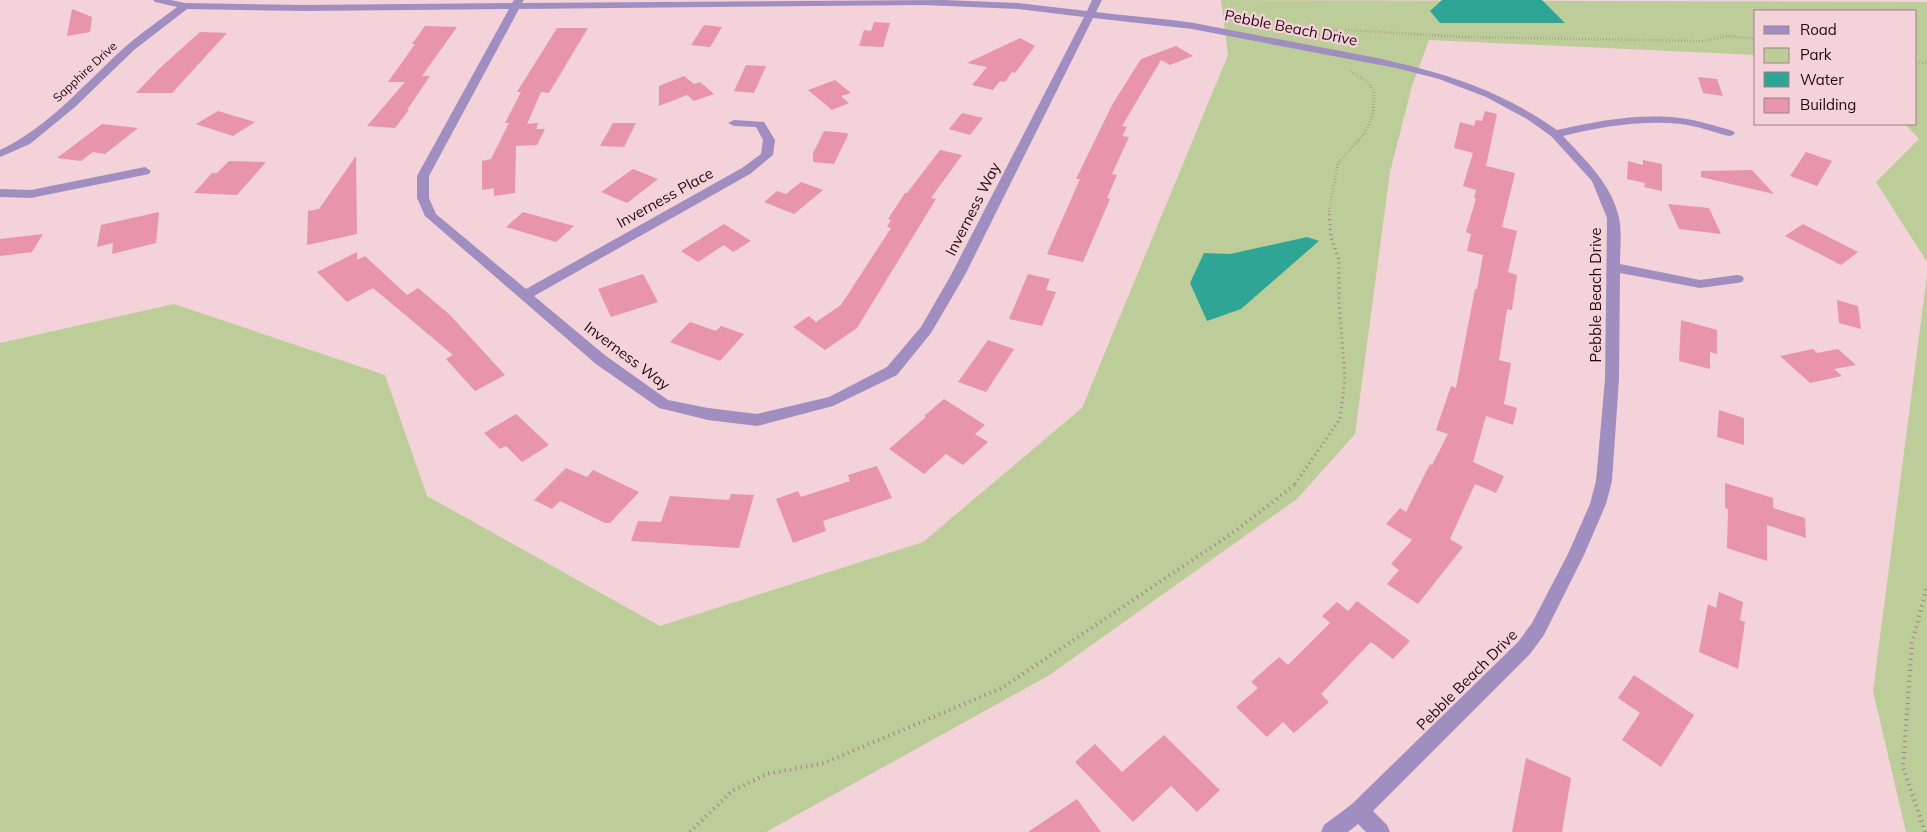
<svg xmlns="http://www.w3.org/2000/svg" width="1927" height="832" viewBox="0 0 1927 832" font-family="Mulish,sans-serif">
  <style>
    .green { fill: #bdcd9a }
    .water { fill: #2fa595 }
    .building { fill: #e894ab }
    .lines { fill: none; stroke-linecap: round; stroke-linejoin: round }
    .path-far2 { stroke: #9e7e87; stroke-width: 2.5; stroke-dasharray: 0.5 2.5; stroke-linecap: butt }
    .path-far1 { stroke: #9e7e87; stroke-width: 3; stroke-dasharray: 1 4; stroke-linecap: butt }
    .path { stroke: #9e7e87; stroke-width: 4; stroke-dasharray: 1 4.5; stroke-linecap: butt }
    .minor { fill: #a18ec0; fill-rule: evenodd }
    .labels { text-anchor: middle; stroke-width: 4.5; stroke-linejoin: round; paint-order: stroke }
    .far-street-label { font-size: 12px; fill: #230610; stroke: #f4d2da }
    .street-label { font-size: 15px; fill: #230610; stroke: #f4d2da }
  </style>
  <rect width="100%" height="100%" fill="#f4d2da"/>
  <g class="green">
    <polygon points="1221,0 1927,2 1927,262 1876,182 1919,139 1905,124 1916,124 1916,11 1756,11 1756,55 1429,40 1412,86 1390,172 1355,434 1297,499 1048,676 766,832 0,832 0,343 174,304 385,375 427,496 660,626 923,542 1082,408 1228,55"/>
    <polygon points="1927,275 1927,832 1906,832 1873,691"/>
  </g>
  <g class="water">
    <polygon points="1442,0 1542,0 1565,23 1440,23 1430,11"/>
    <polygon points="1307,237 1319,241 1241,309 1207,321 1190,283 1204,253 1230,254"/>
  </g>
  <g class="building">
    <polygon points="72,9 92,17 90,32 67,36"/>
    <polygon points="874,22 890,23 883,47 859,46 864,30 871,31"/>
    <polygon points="704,25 722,27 710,47 691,45"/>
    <polygon points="425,26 457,27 422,76 430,76 407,110 409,110 395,128 367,126 405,82 388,82 415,44 412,44"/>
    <polygon points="557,28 588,28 549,93 541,92 527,124 538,123 536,129 545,129 537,145 516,146 515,193 494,196 494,188 482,190 482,161 491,159 509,123 505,123 521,92 517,92"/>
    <polygon points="200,32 227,33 172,93 136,93 160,68"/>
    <polygon points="1020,38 1035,46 1015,73 1012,72 1005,82 1000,81 993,90 972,85 987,67 967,63"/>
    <polygon points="1176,46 1193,56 1170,65 1161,60 1122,126 1127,127 1122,136 1129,137 1112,174 1117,175 1107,198 1110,199 1083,262 1047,254 1080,179 1076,179 1112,105 1141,59"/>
    <polygon points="746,65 766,66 754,93 734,91"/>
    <polygon points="684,76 694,84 700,82 714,94 694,101 687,95 659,106 659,86"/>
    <polygon points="1698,77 1717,79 1723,96 1703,93"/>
    <polygon points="835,80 851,93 841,96 849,103 832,110 808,90"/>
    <polygon points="218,111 255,122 233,136 196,124"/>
    <polygon points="1485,111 1497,114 1486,166 1515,173 1502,227 1517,231 1508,272 1517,275 1512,310 1507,309 1499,360 1511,363 1504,404 1517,408 1513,425 1486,416 1473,462 1504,476 1496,493 1475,484 1450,539 1463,547 1418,604 1387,584 1399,570 1391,564 1412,540 1386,524 1400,508 1406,512 1430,464 1432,465 1448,434 1436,430 1451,386 1456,388 1475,289 1477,289 1483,255 1467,251 1471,234 1466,232 1476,199 1474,198 1476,190 1463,186 1473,153 1454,148 1460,122 1474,126 1476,120 1482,121"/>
    <polygon points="962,113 983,118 970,135 949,129"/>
    <polygon points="613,123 636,123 624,147 600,146"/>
    <polygon points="102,124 138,128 105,154 93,152 81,161 57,158"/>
    <polygon points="824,131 847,133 848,135 834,164 813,162 813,153"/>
    <polygon points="940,150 962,155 931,198 936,199 857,328 825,350 793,327 809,316 816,322 841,305 891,228 887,227 891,220 888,219 905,193 907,193"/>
    <polygon points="1806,152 1832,161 1817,186 1790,176"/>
    <polygon points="356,156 357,234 307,245 308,211 319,209"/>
    <polygon points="1643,160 1662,164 1662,191 1644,187 1645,183 1627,179 1628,161 1643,165"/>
    <polygon points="229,161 266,162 237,195 194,193 212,173 217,173"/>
    <polygon points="633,169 658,179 627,203 601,192"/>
    <polygon points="1752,170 1774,194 1701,177 1701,171"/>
    <polygon points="801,182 823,190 794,214 764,202 777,191 786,194"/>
    <polygon points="1668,204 1709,208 1721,234 1679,229"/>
    <polygon points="159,212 156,243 112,254 113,243 97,247 101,225"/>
    <polygon points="523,212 541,217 574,226 556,242 506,227"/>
    <polygon points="724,224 751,241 733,252 724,245 698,262 681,251"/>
    <polygon points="1803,224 1858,252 1841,265 1785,236"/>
    <polygon points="43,234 32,252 0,256 0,239"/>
    <polygon points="357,252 357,260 365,256 407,295 418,288 449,314 505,375 475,391 446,359 453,355 373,288 347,302 317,272"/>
    <polygon points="643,274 658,302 611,317 598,289"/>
    <polygon points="1028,274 1050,279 1046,290 1056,292 1042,326 1009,319"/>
    <polygon points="1837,300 1858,306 1861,329 1839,323"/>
    <polygon points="1681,320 1717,330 1717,354 1710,352 1710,369 1679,361"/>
    <polygon points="690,322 716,331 721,326 744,334 720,361 670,342"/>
    <polygon points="988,340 1014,349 986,392 958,382"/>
    <polygon points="1813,349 1817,353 1838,349 1856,365 1834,369 1842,376 1810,383 1780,356"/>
    <polygon points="944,399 985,425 975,434 988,442 963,465 946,454 924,474 889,449 926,417 924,416"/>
    <polygon points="1719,410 1744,418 1744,445 1717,437"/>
    <polygon points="516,414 549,445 522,462 506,446 500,449 484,433"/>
    <polygon points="877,466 892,498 823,521 826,531 793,543 776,499 798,491 801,497 850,481 848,475"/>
    <polygon points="566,468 587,477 593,470 639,492 610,523 605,523 560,501 552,509 534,500"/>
    <polygon points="1725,483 1773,498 1773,508 1805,518 1806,538 1767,525 1767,561 1727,548 1728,509 1725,508"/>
    <polygon points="731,494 754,495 739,548 631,541 638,521 661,522 670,496 729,500"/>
    <polygon points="1719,592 1743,602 1740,620 1745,622 1738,669 1699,652 1708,604 1716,608"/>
    <polygon points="1357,601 1410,641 1393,659 1371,642 1321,694 1329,702 1294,733 1283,722 1267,737 1236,707 1258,688 1251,682 1279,657 1288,665 1330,623 1322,616 1337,602 1348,611"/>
    <polygon points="1634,675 1694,715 1661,767 1622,740 1640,713 1618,698"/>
    <polygon points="1164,735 1220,790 1197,812 1171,786 1133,822 1075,762 1095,744 1122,772"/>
    <polygon points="1526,758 1571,778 1562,832 1512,832"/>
    <polygon points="1077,799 1101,832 1028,832"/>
  </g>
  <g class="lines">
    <g class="path-far2">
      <polyline points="1314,37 1327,31 1347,30 1464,37 1704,41 1727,36 1756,39"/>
      <polyline points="1916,62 1927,63"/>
      <polyline points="1329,212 1338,163 1365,133 1373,115 1374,92 1368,82 1350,71"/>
    </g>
    <polyline class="path-far1" points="1295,484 1340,419 1345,379 1339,302 1339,260 1331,237 1329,211"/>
    <g class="path">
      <polyline points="690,832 732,791 767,774 824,763 1002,688 1234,532 1297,483"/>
      <polyline points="1925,832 1903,767 1912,643 1927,586"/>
    </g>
    <g class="minor">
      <path d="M153,0H171L185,3L304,5L512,3L514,0H524L522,3L944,0L1018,3L1087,11L1092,0H1102L1096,12C1128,16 1161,18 1194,23C1232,30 1271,38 1309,45C1400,62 1479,75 1557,130C1597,121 1639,113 1680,118C1698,120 1716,126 1733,131L1735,133L1733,135L1729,136C1713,132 1697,126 1681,124C1641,120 1601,127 1563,136C1585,160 1612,184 1619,218C1622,232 1620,249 1620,264L1700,280L1737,275L1742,276L1744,279L1742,282L1737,283L1700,288L1620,273L1619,379L1612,481L1606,504L1584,555L1544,635L1530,654L1373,811L1387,825L1390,832H1366L1358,824L1348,832H1321L1324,825L1352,804L1518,642L1532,623L1568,554L1590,504L1596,481L1605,379L1607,218L1592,181L1551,136L1527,119L1486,97L1439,79L1396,68L1192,29L1093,18L965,275L931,333L897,375L833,406L757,426L708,420L659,408L596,364L425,216L417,198V176L509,9L304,11L187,9L134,50L75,107L30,144L0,157V150C49,127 85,83 125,47C141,33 160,20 177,7L155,2ZM923,5L1018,9L1084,17L951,275L921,327L887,367L829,397L757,414L708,408L668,400L606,356L534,296L750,174L773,155L775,140L764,122L734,120L728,123L734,126L756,127L763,140L761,154L742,168L526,289L436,214L429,198V176L519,9Z"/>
      <polygon points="145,167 151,171 149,174 31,198 0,197 0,189 31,190"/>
    </g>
  </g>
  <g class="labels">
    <g class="far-street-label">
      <text transform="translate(85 72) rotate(-43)" y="4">Sapphire Drive</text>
    </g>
    <g class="street-label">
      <text transform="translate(1291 28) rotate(11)" y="5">Pebble Beach Drive</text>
      <text transform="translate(665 198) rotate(-29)" y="5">Inverness Place</text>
      <text transform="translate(973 209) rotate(-63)" y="5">Inverness Way</text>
      <text transform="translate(1596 295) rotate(-90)" y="5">Pebble Beach Drive</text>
      <text transform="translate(627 356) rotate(37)" y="5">Inverness Way</text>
      <text transform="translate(1467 680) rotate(-45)" y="5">Pebble Beach Drive</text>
    </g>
  </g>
  <rect x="1754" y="10" width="162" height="115" fill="#f4d2da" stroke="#a08089"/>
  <rect x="1764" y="26" width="25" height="8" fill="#a18ec0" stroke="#a08089"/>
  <text x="1800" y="35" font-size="15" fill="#230610">Road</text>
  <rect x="1764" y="48" width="25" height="15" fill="#bdcd9a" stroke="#a08089"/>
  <text x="1800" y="60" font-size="15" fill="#230610">Park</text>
  <rect x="1764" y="72" width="25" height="15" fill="#2fa595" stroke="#a08089"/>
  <text x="1800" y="85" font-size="15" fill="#230610">Water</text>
  <rect x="1764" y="98" width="25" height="15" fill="#e894ab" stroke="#a08089"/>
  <text x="1800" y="110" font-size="15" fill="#230610">Building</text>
</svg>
